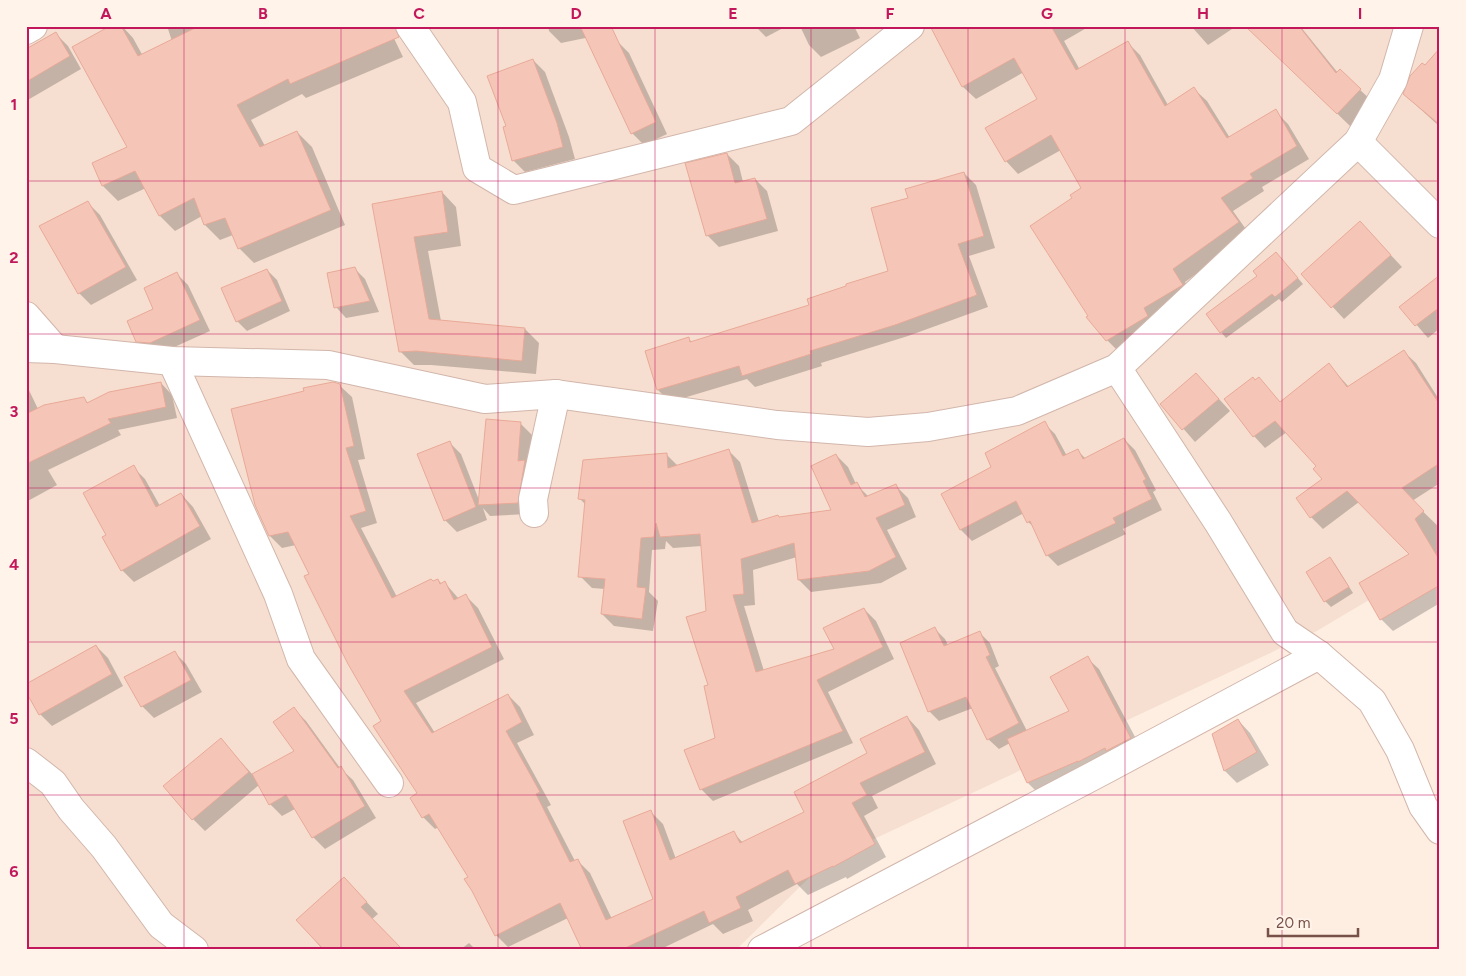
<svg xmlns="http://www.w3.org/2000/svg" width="1466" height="976" viewBox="0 0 1466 976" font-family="Figtree,sans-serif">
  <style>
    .residential { fill: #f6dfd0 }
    .shadow { fill: #0003 }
    .building { fill: #f5c6b8; stroke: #e9a997 }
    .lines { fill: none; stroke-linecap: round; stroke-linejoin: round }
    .minor-casing { stroke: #d2b6ab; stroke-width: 30 }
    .minor { stroke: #fff; stroke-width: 28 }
    .grid { fill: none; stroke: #c2185b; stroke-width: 1; stroke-opacity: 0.55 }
    .neatline { fill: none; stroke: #c2185b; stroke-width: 2 }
    .grid-label { font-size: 16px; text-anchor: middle; font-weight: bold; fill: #c2185b }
  </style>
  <rect width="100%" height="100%" fill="#feeee2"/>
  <polygon class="residential" points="26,26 1440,26 1440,558 1315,632 825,862 736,950 26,950"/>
  <g class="shadow">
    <polygon points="112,26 122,26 133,38 196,152 207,147 167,26 388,26 403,57 306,98 302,94 251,120 265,146 297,132 312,147 345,225 254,263 239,248 233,235 220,240 205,225 202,216 175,231 160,216 146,188 118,201 103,186 93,164 129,148"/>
    <polygon points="548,26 604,26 605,34 561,43 549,31"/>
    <polygon points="755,26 787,26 766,37"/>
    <polygon points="800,26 854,26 860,38 821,57 809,45"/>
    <polygon points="931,26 1090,26 1064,41 1080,70 1128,43 1140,55 1168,105 1194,89 1207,101 1230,138 1275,111 1288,124 1309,159 1262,187 1264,191 1233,211 1250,235 1185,282 1195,298 1120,353 1107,340 1089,316 1074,199 1083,189 1061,150 1018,174 1006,161 1039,99 1024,72 976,99 963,87"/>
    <polygon points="1191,26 1231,26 1232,29 1208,45"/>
    <polygon points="1247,26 1300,26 1338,73 1340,71 1374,103 1351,127"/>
    <polygon points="56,34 68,46 81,69 26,101 26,51"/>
    <polygon points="617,41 629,53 667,134 644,145 632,133"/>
    <polygon points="1440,50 1440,127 1404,94"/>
    <polygon points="533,60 545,72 569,137 575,159 525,172 513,160 508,127"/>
    <polygon points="727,154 739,166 743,182 755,179 767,191 778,231 719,247 707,235"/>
    <polygon points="964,173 976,185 995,248 969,256 988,307 908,336 821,363 822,366 755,387 747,379 670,402 658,390 689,339 692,342 810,306 889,272 910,199"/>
    <polygon points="442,192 456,207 461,246 428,251 441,321 525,329 539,343 536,374 431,365 414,365 400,351 374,205"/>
    <polygon points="88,203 100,215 137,280 91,305 79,293"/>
    <polygon points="1372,235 1402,267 1344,319 1302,274"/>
    <polygon points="1282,260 1303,284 1282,302 1279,299 1226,338 1221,332"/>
    <polygon points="355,269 365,279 379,312 346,318 336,307"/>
    <polygon points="267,270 277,280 290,311 247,331 237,321"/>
    <polygon points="177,274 188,285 210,331 161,353 148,352 137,341"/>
    <polygon points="1440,277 1440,328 1428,338 1401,307"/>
    <polygon points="1404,352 1416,363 1440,401 1440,483 1412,501 1440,528 1440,603 1393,631 1381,619 1411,554 1359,502 1323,529 1311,517 1324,480 1318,467 1287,432 1265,448 1254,436 1256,381 1259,379 1281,403 1329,365 1349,387"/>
    <polygon points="161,383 172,395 177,418 118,430 121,435 48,470 57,485 26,502 26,384 38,409 84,399 89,404"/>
    <polygon points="339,385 352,397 365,459 358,460 377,523 361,528 397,597 438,580 442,584 445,583 459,599 466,596 478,608 504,659 416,703 435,733 508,695 520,707 534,735 517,743 551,805 547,807 575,861 577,860 590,873 612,919 655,899 651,812 663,824 676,859 734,833 743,843 806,813 907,717 919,730 936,764 872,796 878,808 864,816 886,857 847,879 846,877 808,895 797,884 748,910 753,921 723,934 713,924 659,950 583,950 568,918 508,947 496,935 469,877 439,827 435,829 423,817 419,794 296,545 282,548 270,536"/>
    <polygon points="1208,387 1230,411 1195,442 1162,404"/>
    <polygon points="1044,423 1055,434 1067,456 1078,451 1086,459 1124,439 1135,450 1156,490 1153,492 1162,510 1123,529 1126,534 1058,566 1047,555 1035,528 1028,522 1024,513 972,541 961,530 942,494 992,468"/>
    <polygon points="521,424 532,435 529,466 528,514 490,516 483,508 487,520 457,532 445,520 449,442 461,454 479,500"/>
    <polygon points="728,450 740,462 759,522 833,511 836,455 848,467 856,484 869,497 896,486 908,498 916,517 887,530 907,569 881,583 811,592 799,580 797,557 753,570 755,605 744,606 764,671 836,650 864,609 876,621 894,659 828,692 853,743 713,801 701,789 717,738 709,686 708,612 702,546 673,548 666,541 665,549 652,550 649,592 658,601 653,631 614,626 602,614 605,589 592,588 580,576 586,505 579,498 667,455 678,466"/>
    <polygon points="133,467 145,479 160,506 181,494 193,507 211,539 134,582 122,570 108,535"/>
    <polygon points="1330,558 1335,564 1353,593 1331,607 1325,601 1307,572"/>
    <polygon points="935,629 945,639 948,645 979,632 990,643 999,666 995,668 1027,731 1071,712 1087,658 1099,669 1142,750 1039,794 1028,783 1010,743 999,749 988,739 973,708 939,721 929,711"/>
    <polygon points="96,646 108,658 123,686 52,726 40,714"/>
    <polygon points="174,652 186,664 202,692 154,718 142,706"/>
    <polygon points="294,709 306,721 340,768 353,780 376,818 325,849 313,837 295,809 282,816 270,804 259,785 205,831 193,819 221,740 253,775 296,752"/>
    <polygon points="1238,720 1250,733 1269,765 1237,783 1225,771 1213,735"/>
    <polygon points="344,878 378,914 372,919 401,950 323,950 298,920"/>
    <polygon points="469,943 476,950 460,950"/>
  </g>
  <g class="building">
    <polygon points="110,26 121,26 138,56 199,26 395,26 399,37 290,84 288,79 237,105 260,147 297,131 331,210 238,249 225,218 204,225 194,198 159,216 135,171 102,186 92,163 127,147 72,47"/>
    <polygon points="580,26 611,26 656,122 631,134"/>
    <polygon points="930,26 1051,26 1076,70 1128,41 1165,106 1194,87 1227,138 1276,109 1297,146 1250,174 1253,178 1221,198 1239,222 1173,269 1183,285 1181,286 1144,308 1148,316 1106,341 1086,317 1088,316 1030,226 1072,198 1070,195 1081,188 1051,135 1005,162 985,128 1037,99 1014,58 962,87"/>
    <polygon points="1245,26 1299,26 1336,73 1340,69 1361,89 1337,114"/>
    <polygon points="56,32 70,56 26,82 26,49"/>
    <polygon points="1440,48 1440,125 1403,94 1410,76 1422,63 1425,65"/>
    <polygon points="533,59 557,123 563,147 512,161 503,127 506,126 487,76"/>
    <polygon points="727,153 735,183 755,178 767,219 706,236 685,163"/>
    <polygon points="964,172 984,236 958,244 977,295 895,325 810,351 811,354 742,376 739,366 657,390 645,351 689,337 690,342 809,305 807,299 846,286 846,284 888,271 871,208 908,198 905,189"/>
    <polygon points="442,191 448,232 414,237 429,319 525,328 522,361 416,351 399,352 372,204"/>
    <polygon points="88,201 126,267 78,294 39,226"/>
    <polygon points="1360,221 1391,255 1331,308 1301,274"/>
    <polygon points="1276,252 1298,278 1275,297 1272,294 1220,333 1206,314 1257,276 1253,271"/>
    <polygon points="355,267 370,301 334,308 327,273"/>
    <polygon points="267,269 282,301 236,322 221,288"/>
    <polygon points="177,272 200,320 150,343 136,342 127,321 153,309 144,288"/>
    <polygon points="1440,275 1440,307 1415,326 1399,307"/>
    <polygon points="1404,350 1440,405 1440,463 1402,488 1424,511 1415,519 1440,561 1440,585 1380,620 1359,583 1409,554 1347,491 1310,518 1296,498 1322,479 1313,469 1316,466 1275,421 1253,437 1224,399 1253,377 1255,380 1259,377 1280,402 1329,363 1347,387"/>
    <polygon points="1196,373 1219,399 1182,430 1160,404"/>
    <polygon points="161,382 166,407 108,419 111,423 26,464 26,414 44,405 84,397 87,403 109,392"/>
    <polygon points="333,382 340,384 354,446 346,448 366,511 350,516 392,598 431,579 433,581 438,579 440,584 445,581 454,600 466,594 492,647 404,691 432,733 508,694 522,722 506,731 540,792 536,794 570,862 578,859 606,920 653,899 623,821 651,810 670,860 734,831 740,843 804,812 794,792 867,753 860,739 907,716 925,752 860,783 867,795 852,803 875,844 833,867 833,866 795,884 788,870 736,897 741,908 709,923 704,911 621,950 582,950 560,903 495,936 472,891 464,879 468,877 429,814 422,818 410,798 417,793 373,726 381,721 348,664 304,576 309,574 288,532 269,536 255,505 231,409 304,391 303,388"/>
    <polygon points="486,419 521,422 518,461 525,460 518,503 478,505"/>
    <polygon points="1045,421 1063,456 1078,449 1083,459 1124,438 1146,479 1143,481 1152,499 1113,518 1116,523 1046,556 1030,521 1027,523 1016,501 960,530 941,494 991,467 985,453"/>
    <polygon points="450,441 476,507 444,521 417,454"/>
    <polygon points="729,449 752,523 778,515 779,517 831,510 811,466 836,454 851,485 857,482 865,497 896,484 905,505 876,518 896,557 869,571 798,580 794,543 741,559 744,594 733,595 756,672 834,649 823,628 864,608 883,647 817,680 843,731 700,790 684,750 715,738 704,686 708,685 686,617 706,611 700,534 660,537 656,523 654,537 641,538 637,587 646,588 642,619 601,614 605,579 578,577 585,500 578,499 583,460 667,453 668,468"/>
    <polygon points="134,465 156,507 181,493 200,526 121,571 102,537 106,535 83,493"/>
    <polygon points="1330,557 1349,587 1324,602 1306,572"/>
    <polygon points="935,627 944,646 980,631 990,655 986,657 1019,723 987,740 966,697 928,712 900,643"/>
    <polygon points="96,645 112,674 39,715 26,692 26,684"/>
    <polygon points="175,651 191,680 141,707 124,677"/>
    <polygon points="1088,656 1131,738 1106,751 1105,748 1078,762 1078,761 1027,783 1007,739 1069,711 1050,677"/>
    <polygon points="294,707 338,768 341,766 365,806 312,838 286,795 269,805 252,774 294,751 273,722"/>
    <polygon points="1238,719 1257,752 1224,771 1212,734"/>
    <polygon points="221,738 249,772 192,820 163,786"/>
    <polygon points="344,877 367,902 361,907 403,950 324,950 296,920"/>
  </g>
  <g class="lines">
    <defs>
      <g id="minor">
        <polyline points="410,26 462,102 477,168 514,190 791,121 910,26"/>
        <polyline points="26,30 33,26"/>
        <polyline points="1358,142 1440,224"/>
        <polyline points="26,316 55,349"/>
        <polyline points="26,348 55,349 172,361 328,365 485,399 556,394 777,425 868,432 928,427 1017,411 1117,368 1358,142 1393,80 1409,26"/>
        <polyline points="172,361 278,594 301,659 389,783"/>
        <polyline points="1117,368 1218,522 1285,632 1319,655 1372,701 1400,750 1423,806 1440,830"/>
        <polyline points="534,513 533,499 556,394"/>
        <polyline points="26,762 53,783 71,809 104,847 161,925 194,950"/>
        <polyline points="762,950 1106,769 1319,655"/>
      </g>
    </defs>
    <use href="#minor" class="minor-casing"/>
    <use href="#minor" class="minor"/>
  </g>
  <path class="grid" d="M184,26V950M341,26V950M498,26V950M655,26V950M811,26V950M968,26V950M1125,26V950M1282,26V950M26,181H1440M26,334H1440M26,488H1440M26,642H1440M26,795H1440"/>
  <rect width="1466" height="976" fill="none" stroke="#fff3ea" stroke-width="55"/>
  <path d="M1268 928v8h90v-8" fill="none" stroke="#775047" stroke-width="2.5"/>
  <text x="1276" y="928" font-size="15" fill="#775047" stroke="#fff3ea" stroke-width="4" paint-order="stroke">20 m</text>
  <rect x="28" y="28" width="1410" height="920" class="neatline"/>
  <g class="grid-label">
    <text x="106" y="19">A</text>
    <text x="263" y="19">B</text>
    <text x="419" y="19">C</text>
    <text x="576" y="19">D</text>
    <text x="733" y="19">E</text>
    <text x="890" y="19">F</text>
    <text x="1047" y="19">G</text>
    <text x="1203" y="19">H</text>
    <text x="1360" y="19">I</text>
    <text x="14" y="110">1</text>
    <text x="14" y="263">2</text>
    <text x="14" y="417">3</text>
    <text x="14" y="570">4</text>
    <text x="14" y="724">5</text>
    <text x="14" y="877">6</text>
  </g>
</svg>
